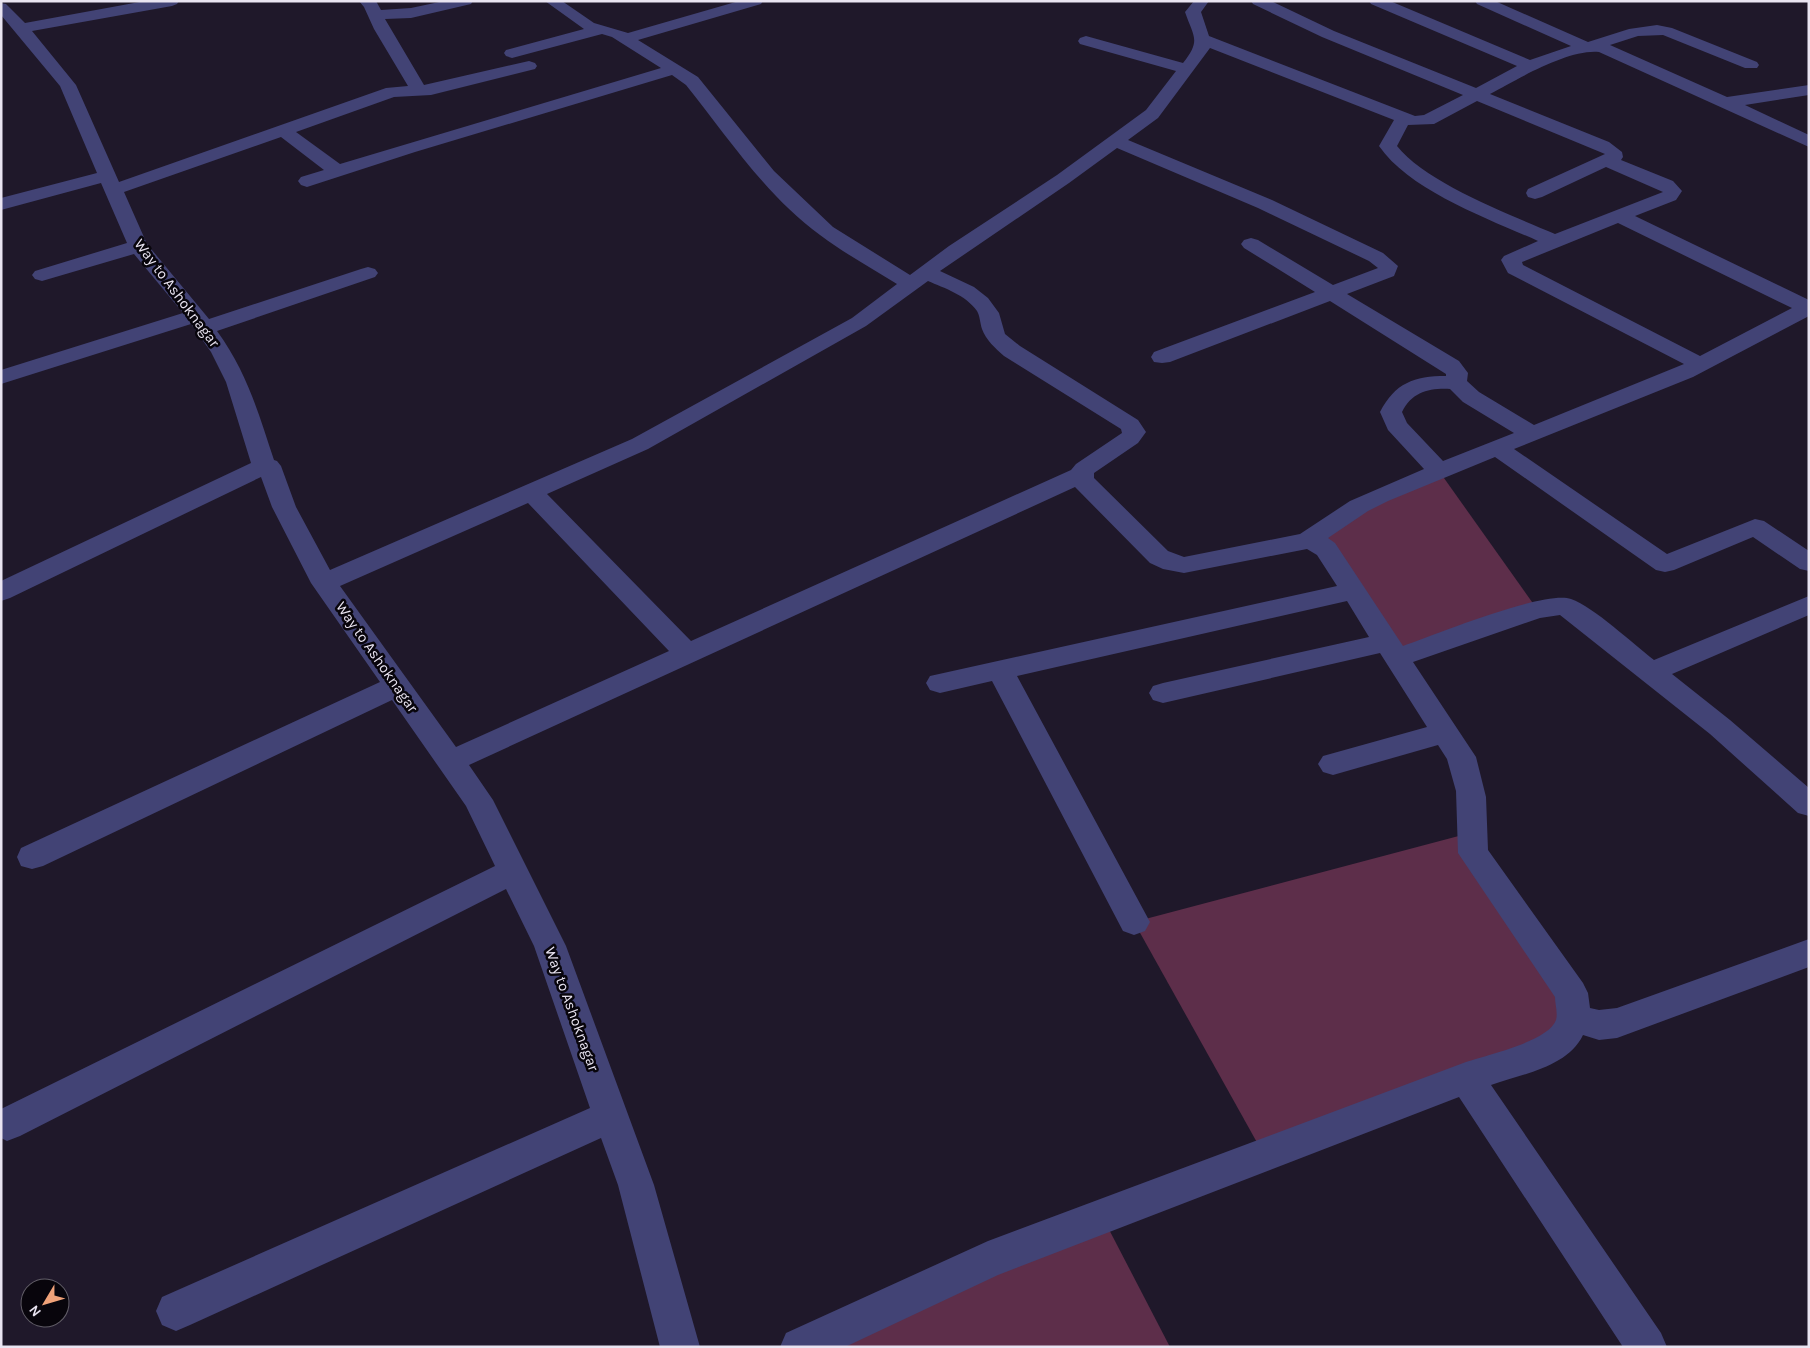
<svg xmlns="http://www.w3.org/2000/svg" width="1810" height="1348" viewBox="0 0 1810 1348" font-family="Karla,sans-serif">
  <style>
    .green { fill: #5d2e4a }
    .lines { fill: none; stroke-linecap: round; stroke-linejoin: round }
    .minor { fill: #424375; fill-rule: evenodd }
    .labels { text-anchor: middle; stroke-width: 5; stroke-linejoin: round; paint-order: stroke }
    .street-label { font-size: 15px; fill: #e9e4f1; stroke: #08050c }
  </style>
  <rect width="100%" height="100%" fill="#1f182a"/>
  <g class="green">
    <polygon points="1439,471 1537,609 1396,658 1307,541"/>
    <polygon points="1470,833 1571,993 1550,1049 1264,1155 1134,922"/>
    <polygon points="1102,1216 1170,1347 805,1347"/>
  </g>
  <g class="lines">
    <path class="minor" d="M145,1H179L177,4L172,6L32,31L76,85L119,182L386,88L408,86L374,29L364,7L359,1H376L381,10L411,8L444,1H473L471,4L411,18L385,19L424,85L529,61L535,63L537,66L535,69L431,95L394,97L296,132L340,164L661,68L612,37L602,34L512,58L506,56L504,53L506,50L584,29L545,1H562L594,23L628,33L739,1H763L761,4L638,40L698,77L774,171L833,227L910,275L949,246L1057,175L1146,110L1176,71L1080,44L1078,41L1080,38L1086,36L1183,63C1201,40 1194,38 1185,12L1194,1H1209L1201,12L1209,36L1415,116L1424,115L1463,95L1322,37L1253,4L1251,1H1271L1334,31L1476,88L1517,66L1371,4L1369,1H1390L1530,60L1571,46L1477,4L1475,1H1495L1588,42L1629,29L1657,25L1672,28L1757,62L1759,65L1757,68H1745L1663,35L1638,36L1610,45L1727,97L1809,85V95L1745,105L1809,135V147L1599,52C1568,49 1518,79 1490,94L1609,142L1622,152L1623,157L1621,160L1673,181L1682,191L1676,200L1635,216L1809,300V316L1693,377L1514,449L1667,554L1755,519L1764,521L1809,551V571L1800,569L1753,537L1674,570L1665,572L1656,570L1495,457L1388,501L1368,511L1328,538L1335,543L1403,646C1435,635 1544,590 1571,599C1594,607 1633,644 1654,660L1809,596V615L1672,674L1730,720L1809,788V816L1798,813L1710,734L1560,615L1540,618L1413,662L1476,757L1486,797L1488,850L1583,983L1588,993L1590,1008L1599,1010L1617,1008L1809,939V967L1617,1038L1599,1040L1583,1035C1568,1067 1522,1074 1491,1085L1661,1333L1667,1347H1623L1459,1097L998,1275L845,1347H780L786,1333L988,1241L1466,1062C1487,1055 1549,1041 1556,1020C1558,1013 1555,1004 1555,997L1458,853L1456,791L1447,759L1438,745L1333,775L1323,772L1318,764L1323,756L1427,727L1380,653L1163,703L1153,700L1149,693L1153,686L1163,683L1369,637L1347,601L1017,676L1150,922L1145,931L1134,935L1123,931L992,681L940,693L930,690L926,683L930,676L1337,586L1317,555L1307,549L1184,573L1163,569L1150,563L1075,487L469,765L493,800L566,946L654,1185L700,1347H660L618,1185L601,1138L190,1325L176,1331L162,1325L156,1311L162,1297L590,1108L534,946L506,889L20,1136L7,1141L1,1138V1109L495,866L466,806L392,700L43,866L32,869L21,866L17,857L21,848L380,682L311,583L272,507L261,477L10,598L1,601V581L251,463L226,382L211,352L191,324L1,384V370L183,313L134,254L42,281L35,279L32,275L35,271L127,243L101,183L1,210V198L97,173L60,86L1,15V3L6,4L25,23ZM1210,48L1394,120L1379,146C1410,191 1489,219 1538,241L1504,256L1501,260L1508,273L1684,364L1534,425L1479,392L1467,381L1468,373L1459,361L1347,294L1394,276L1398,266L1383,253L1272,200L1128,140L1158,118ZM672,75L686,85C727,136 766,196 820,235C844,253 871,268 897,284L852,318L632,439L330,570L296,507L281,466L277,461L274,460C258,412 247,372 217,331L375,277L378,273L375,269L368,267L361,269L209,319L147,244L124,192L281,137L324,170L301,177L298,181L301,185L307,187L415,152ZM1477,101L1605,154L1528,189L1526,193L1528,197L1535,199L1542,197L1606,167L1663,192L1555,234C1511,215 1426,183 1397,146L1408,125L1434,124ZM1117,148L1258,208L1369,261L1378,268L1333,285L1258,240L1251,238L1244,240L1241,244L1244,248L1315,292L1154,352L1151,357L1154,362L1162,363L1170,362L1330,301L1446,374V376C1414,376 1395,383 1380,412L1388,430L1424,469L1350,501L1300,534L1184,557L1168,551L1094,478V473L1138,443L1146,432L1138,420L1020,346L1005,334L999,313L988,298L974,287L940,271L1069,183ZM1618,223L1792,308L1700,356L1523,265L1522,262ZM928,281C944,288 966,295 977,311C980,316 980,323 982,329C986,340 995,348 1004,356L1121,429L1122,433L1076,464L1071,470L691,641L547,494L648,449L866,326ZM1450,389L1463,402L1514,433L1443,461L1407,423L1402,412C1412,392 1429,388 1450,389ZM528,503L669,651L456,747L340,586Z"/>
  </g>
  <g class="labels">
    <g class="street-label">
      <text transform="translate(177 293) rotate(53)" y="5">Way to Ashoknagar</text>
      <text transform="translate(377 657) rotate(55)" y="5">Way to Ashoknagar</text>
      <text transform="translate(572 1009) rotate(70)" y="5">Way to Ashoknagar</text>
    </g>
  </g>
  <rect width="1810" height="1348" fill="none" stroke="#e9e4f1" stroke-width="5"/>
  <g transform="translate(45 1303) rotate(232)"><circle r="24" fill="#08050c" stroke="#625e68"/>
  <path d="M0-4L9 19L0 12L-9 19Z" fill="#f0a279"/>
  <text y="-8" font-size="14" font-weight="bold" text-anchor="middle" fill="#e9e4f1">N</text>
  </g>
</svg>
